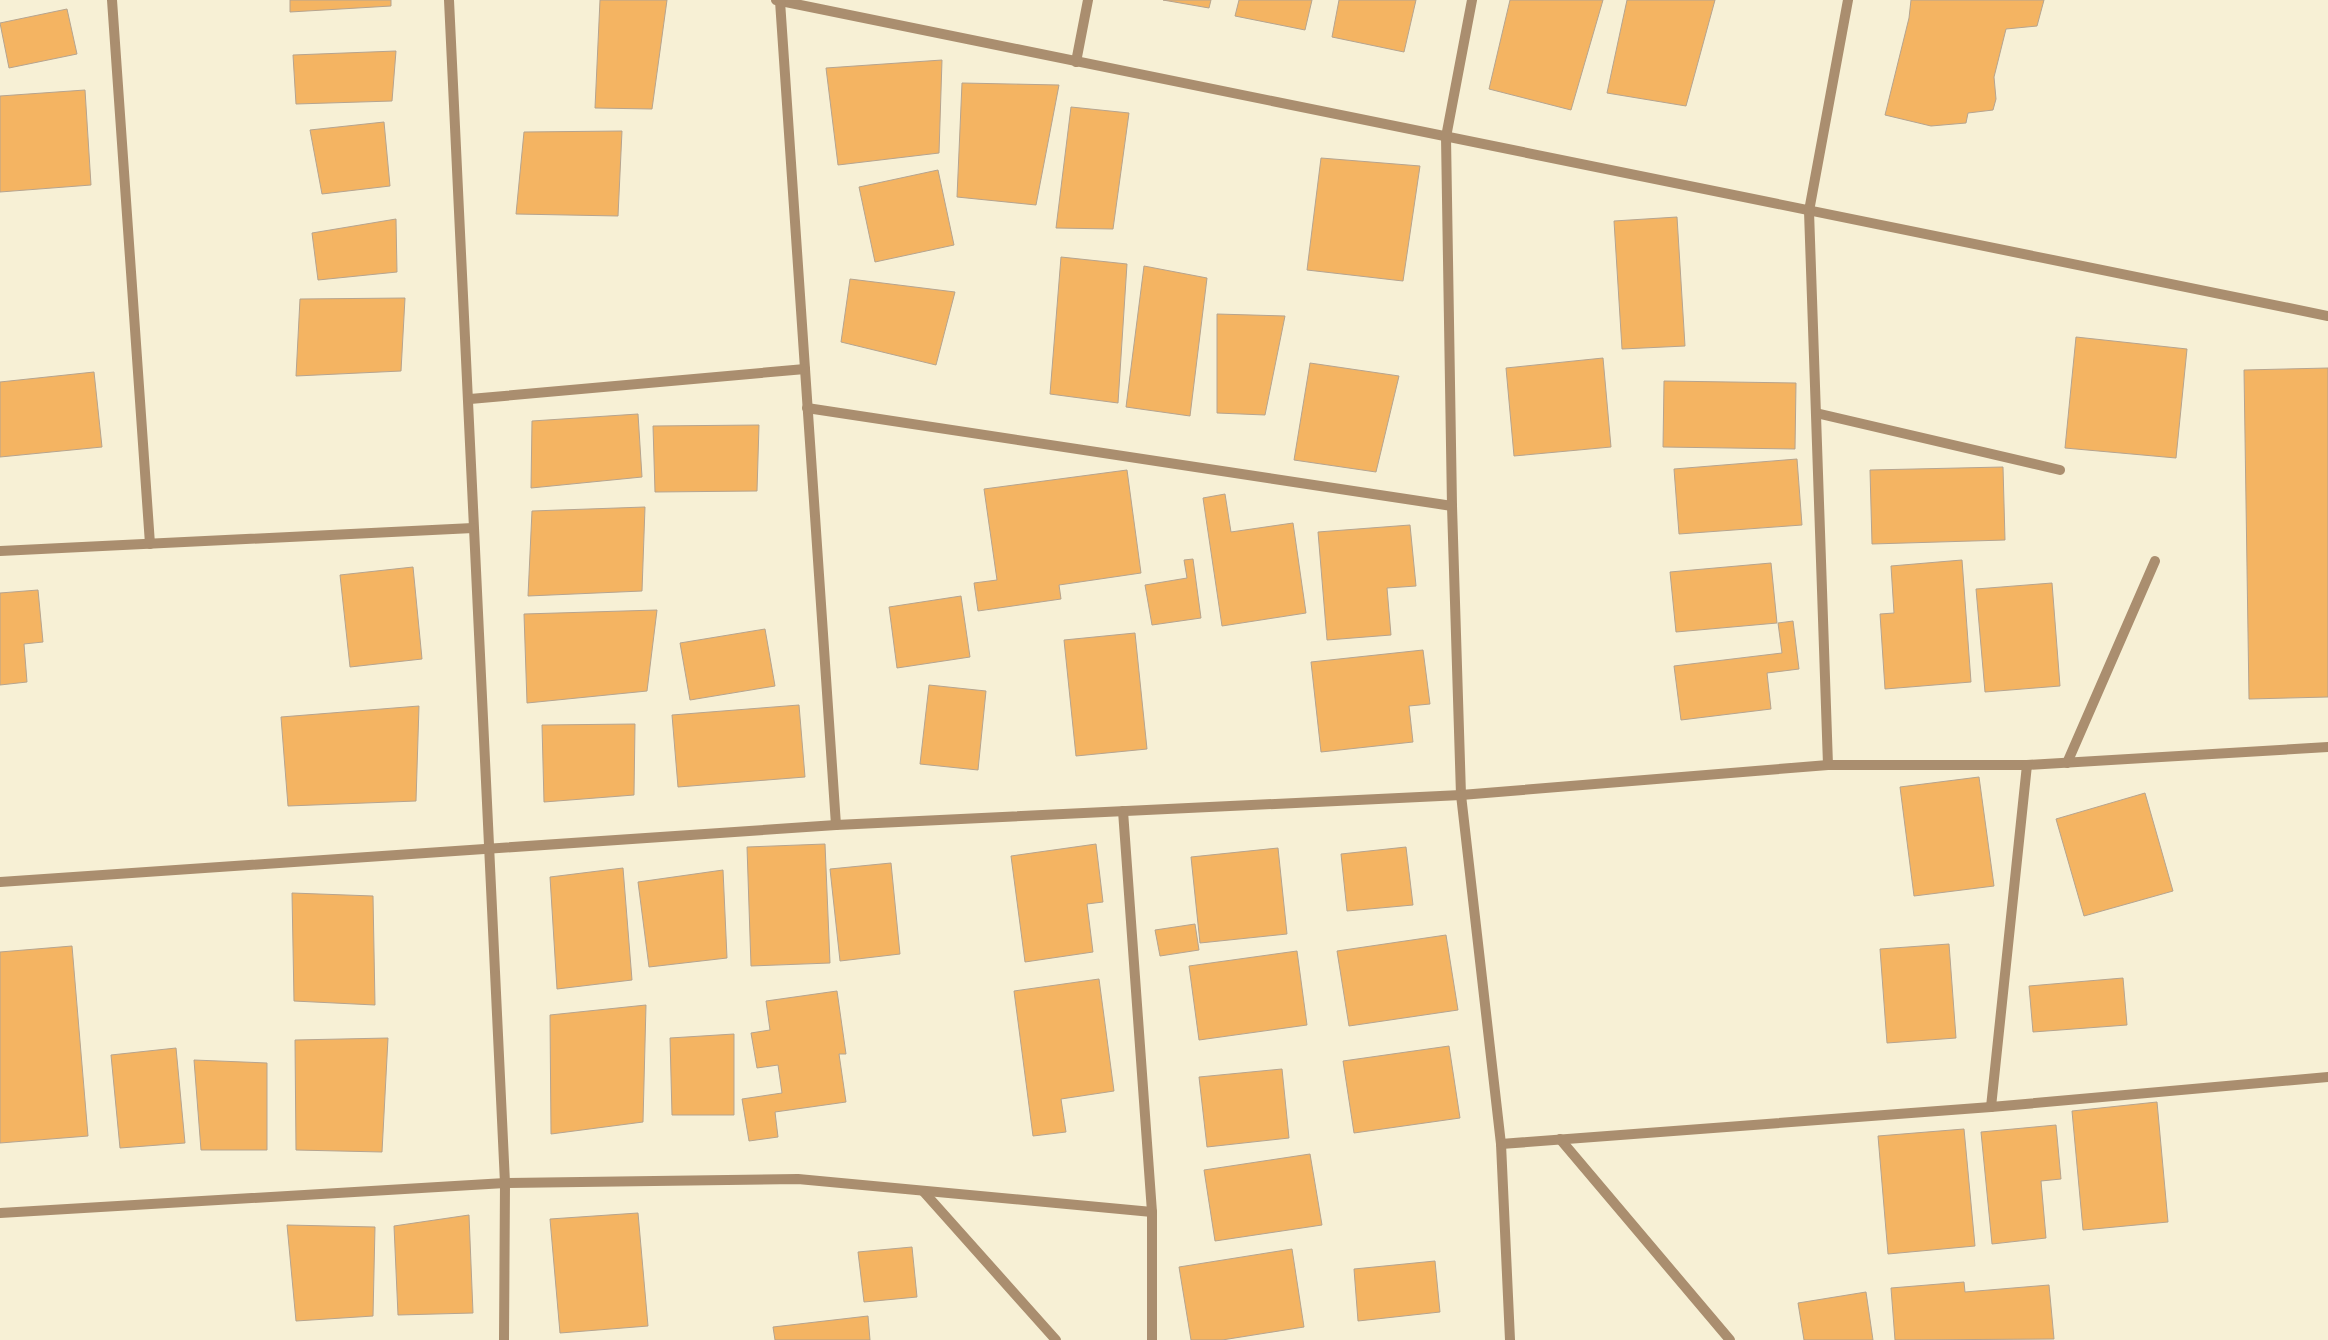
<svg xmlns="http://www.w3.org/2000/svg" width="2328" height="1340" viewBox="0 0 2328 1340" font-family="Figtree,sans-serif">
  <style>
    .building { fill: #f4b462; stroke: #b6a48f }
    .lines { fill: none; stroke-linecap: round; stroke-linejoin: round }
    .minor { stroke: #aa8e6f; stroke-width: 10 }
  </style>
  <rect width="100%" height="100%" fill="#f7f0d5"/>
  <g class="building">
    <polygon points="290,0 391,0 391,6 290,12"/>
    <polygon points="600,0 667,0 652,109 595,108"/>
    <polygon points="1163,0 1211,0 1209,8"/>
    <polygon points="1239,0 1312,0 1305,30 1235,16"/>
    <polygon points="1339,0 1416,0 1404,52 1332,37"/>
    <polygon points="1510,0 1603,0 1571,110 1489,89"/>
    <polygon points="1627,0 1715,0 1686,106 1607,93"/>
    <polygon points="1911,0 2044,0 2037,26 2006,29 1994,77 1996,99 1993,110 1968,113 1966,123 1931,126 1885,115 1909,18"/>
    <polygon points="67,9 77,54 9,68 0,23"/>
    <polygon points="396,51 392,101 296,104 293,55"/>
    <polygon points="942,60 939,153 838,165 826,68"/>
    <polygon points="962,83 1059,85 1036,205 957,197"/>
    <polygon points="85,90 91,185 0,192 0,96"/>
    <polygon points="1071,107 1129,113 1113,229 1056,228"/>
    <polygon points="384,122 390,186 322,194 310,130"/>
    <polygon points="622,131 618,216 516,214 524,132"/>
    <polygon points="1321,158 1420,166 1403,281 1307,270"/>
    <polygon points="938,170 954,245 875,262 859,187"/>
    <polygon points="1677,217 1685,346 1622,349 1614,221"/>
    <polygon points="396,219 397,272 318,280 312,233"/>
    <polygon points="1061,257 1127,264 1118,403 1050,394"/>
    <polygon points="1144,266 1207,278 1190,416 1126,407"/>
    <polygon points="850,279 955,292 936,365 841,342"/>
    <polygon points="405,298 401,371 296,376 300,299"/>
    <polygon points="1217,314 1285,316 1265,415 1217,413"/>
    <polygon points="2076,337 2187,349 2176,458 2065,448"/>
    <polygon points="1603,358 1611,447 1514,456 1506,368"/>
    <polygon points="1310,363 1399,376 1376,472 1294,460"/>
    <polygon points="2328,368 2328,697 2249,699 2244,370"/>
    <polygon points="94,372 102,447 0,457 0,382"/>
    <polygon points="1664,381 1796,383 1795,449 1663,447"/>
    <polygon points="638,414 642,477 531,488 532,421"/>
    <polygon points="759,425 757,491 655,492 653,426"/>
    <polygon points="1797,459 1802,525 1679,534 1674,469"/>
    <polygon points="2003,467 2005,540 1872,544 1870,470"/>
    <polygon points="1127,470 1141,573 1059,585 1061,599 978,611 974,583 997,580 984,489"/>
    <polygon points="1225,494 1231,532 1293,523 1306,613 1222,626 1203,498"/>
    <polygon points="645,507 642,591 528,596 532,511"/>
    <polygon points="1410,525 1416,586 1387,588 1391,635 1327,640 1318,532"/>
    <polygon points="1193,559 1201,618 1152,625 1145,585 1187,578 1184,560"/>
    <polygon points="1962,560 1971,682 1885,689 1880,614 1894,613 1891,566"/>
    <polygon points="1771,563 1777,623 1676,632 1670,572"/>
    <polygon points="413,567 422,659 350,667 340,575"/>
    <polygon points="2052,583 2060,686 1985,692 1976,589"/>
    <polygon points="38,590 43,642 24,644 27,682 0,685 0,593"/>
    <polygon points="961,596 970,657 897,668 889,607"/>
    <polygon points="657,610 647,691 527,703 524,614"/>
    <polygon points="1793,621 1799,669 1767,673 1771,709 1681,720 1674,666 1782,653 1778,623"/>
    <polygon points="765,629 775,686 690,700 680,643"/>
    <polygon points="1135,633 1147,749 1076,756 1064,640"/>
    <polygon points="1423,650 1430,704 1409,706 1413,742 1321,752 1311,662"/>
    <polygon points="929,685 986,691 978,770 920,764"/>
    <polygon points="799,705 805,777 678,787 672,715"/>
    <polygon points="419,706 416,801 288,806 281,717"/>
    <polygon points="635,724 634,795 544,802 542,725"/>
    <polygon points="1979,777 1994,886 1914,896 1900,787"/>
    <polygon points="2145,793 2173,891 2084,916 2056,819"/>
    <polygon points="825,844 830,963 751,966 747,847"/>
    <polygon points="1096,844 1103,902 1087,904 1093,952 1025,962 1011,856"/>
    <polygon points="1406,847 1413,905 1347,911 1341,854"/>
    <polygon points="1278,848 1287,934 1200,943 1191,857"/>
    <polygon points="891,863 900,954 840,961 830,869"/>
    <polygon points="623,868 632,980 557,989 550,877"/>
    <polygon points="723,870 727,958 649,967 638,882"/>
    <polygon points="292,893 373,896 375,1005 294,1001"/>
    <polygon points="1195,924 1199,950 1160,956 1155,930"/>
    <polygon points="1446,935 1458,1010 1349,1026 1337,951"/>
    <polygon points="1949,944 1956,1038 1887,1043 1880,949"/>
    <polygon points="72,946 88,1136 0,1143 0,952"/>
    <polygon points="1297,951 1307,1025 1199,1040 1189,966"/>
    <polygon points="2123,978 2127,1025 2033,1032 2029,986"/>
    <polygon points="1099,979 1114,1091 1061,1099 1066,1132 1033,1136 1014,991"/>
    <polygon points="837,991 846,1054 839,1054 846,1102 775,1112 778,1137 749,1141 742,1099 782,1093 778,1065 757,1068 751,1033 770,1030 766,1001"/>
    <polygon points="646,1005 643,1122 551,1134 550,1015"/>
    <polygon points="734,1034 734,1115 672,1115 670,1038"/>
    <polygon points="388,1038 382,1152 296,1150 295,1040"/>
    <polygon points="1449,1046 1460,1118 1354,1133 1343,1061"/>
    <polygon points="176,1048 185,1143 120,1148 111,1055"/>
    <polygon points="194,1060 267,1063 267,1150 201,1150"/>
    <polygon points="1282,1069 1289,1138 1207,1147 1199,1077"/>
    <polygon points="2157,1102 2168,1222 2083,1230 2072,1111"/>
    <polygon points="2056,1125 2061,1179 2041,1181 2046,1238 1992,1244 1981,1132"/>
    <polygon points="1964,1129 1975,1246 1888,1254 1878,1136"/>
    <polygon points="1310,1154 1322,1225 1215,1241 1204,1170"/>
    <polygon points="638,1213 648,1326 560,1333 550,1219"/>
    <polygon points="469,1215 473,1313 398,1315 394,1226"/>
    <polygon points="287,1225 375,1227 373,1316 296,1321"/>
    <polygon points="912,1247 917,1297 864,1302 858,1252"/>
    <polygon points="1292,1249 1304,1327 1222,1340 1191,1340 1179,1267"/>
    <polygon points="1435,1261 1440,1312 1358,1321 1354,1269"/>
    <polygon points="1964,1282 1965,1292 2049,1285 2054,1339 1895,1340 1891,1288"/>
    <polygon points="1866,1292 1873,1340 1804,1340 1798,1303"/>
    <polygon points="868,1316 870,1340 775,1340 773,1327"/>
  </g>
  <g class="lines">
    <g class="minor">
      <polyline points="112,0 150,544"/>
      <polyline points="449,0 505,1183 504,1340"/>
      <polyline points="776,0 2328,316"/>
      <polyline points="1472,0 1446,137 1452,506 1461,795 1501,1144 1510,1340"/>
      <polyline points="780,1 836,825"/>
      <polyline points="1076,62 1088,0"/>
      <polyline points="470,399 805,369"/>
      <polyline points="807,408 1452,506"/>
      <polyline points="1816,413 2060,470"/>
      <polyline points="0,551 473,528"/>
      <polyline points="2067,763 2155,561"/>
      <polyline points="1828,765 1809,211 1848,0"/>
      <polyline points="1123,811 1152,1212 1152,1340"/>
      <polyline points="0,882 836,825 1461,795 1828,765 2027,765 2328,747"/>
      <polyline points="1991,1107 2027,765"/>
      <polyline points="1560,1139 1730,1340"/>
      <polyline points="1501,1144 1991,1107 2328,1077"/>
      <polyline points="923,1191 1056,1340"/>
      <polyline points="0,1213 505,1183 798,1179 1152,1212"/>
    </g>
  </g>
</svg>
